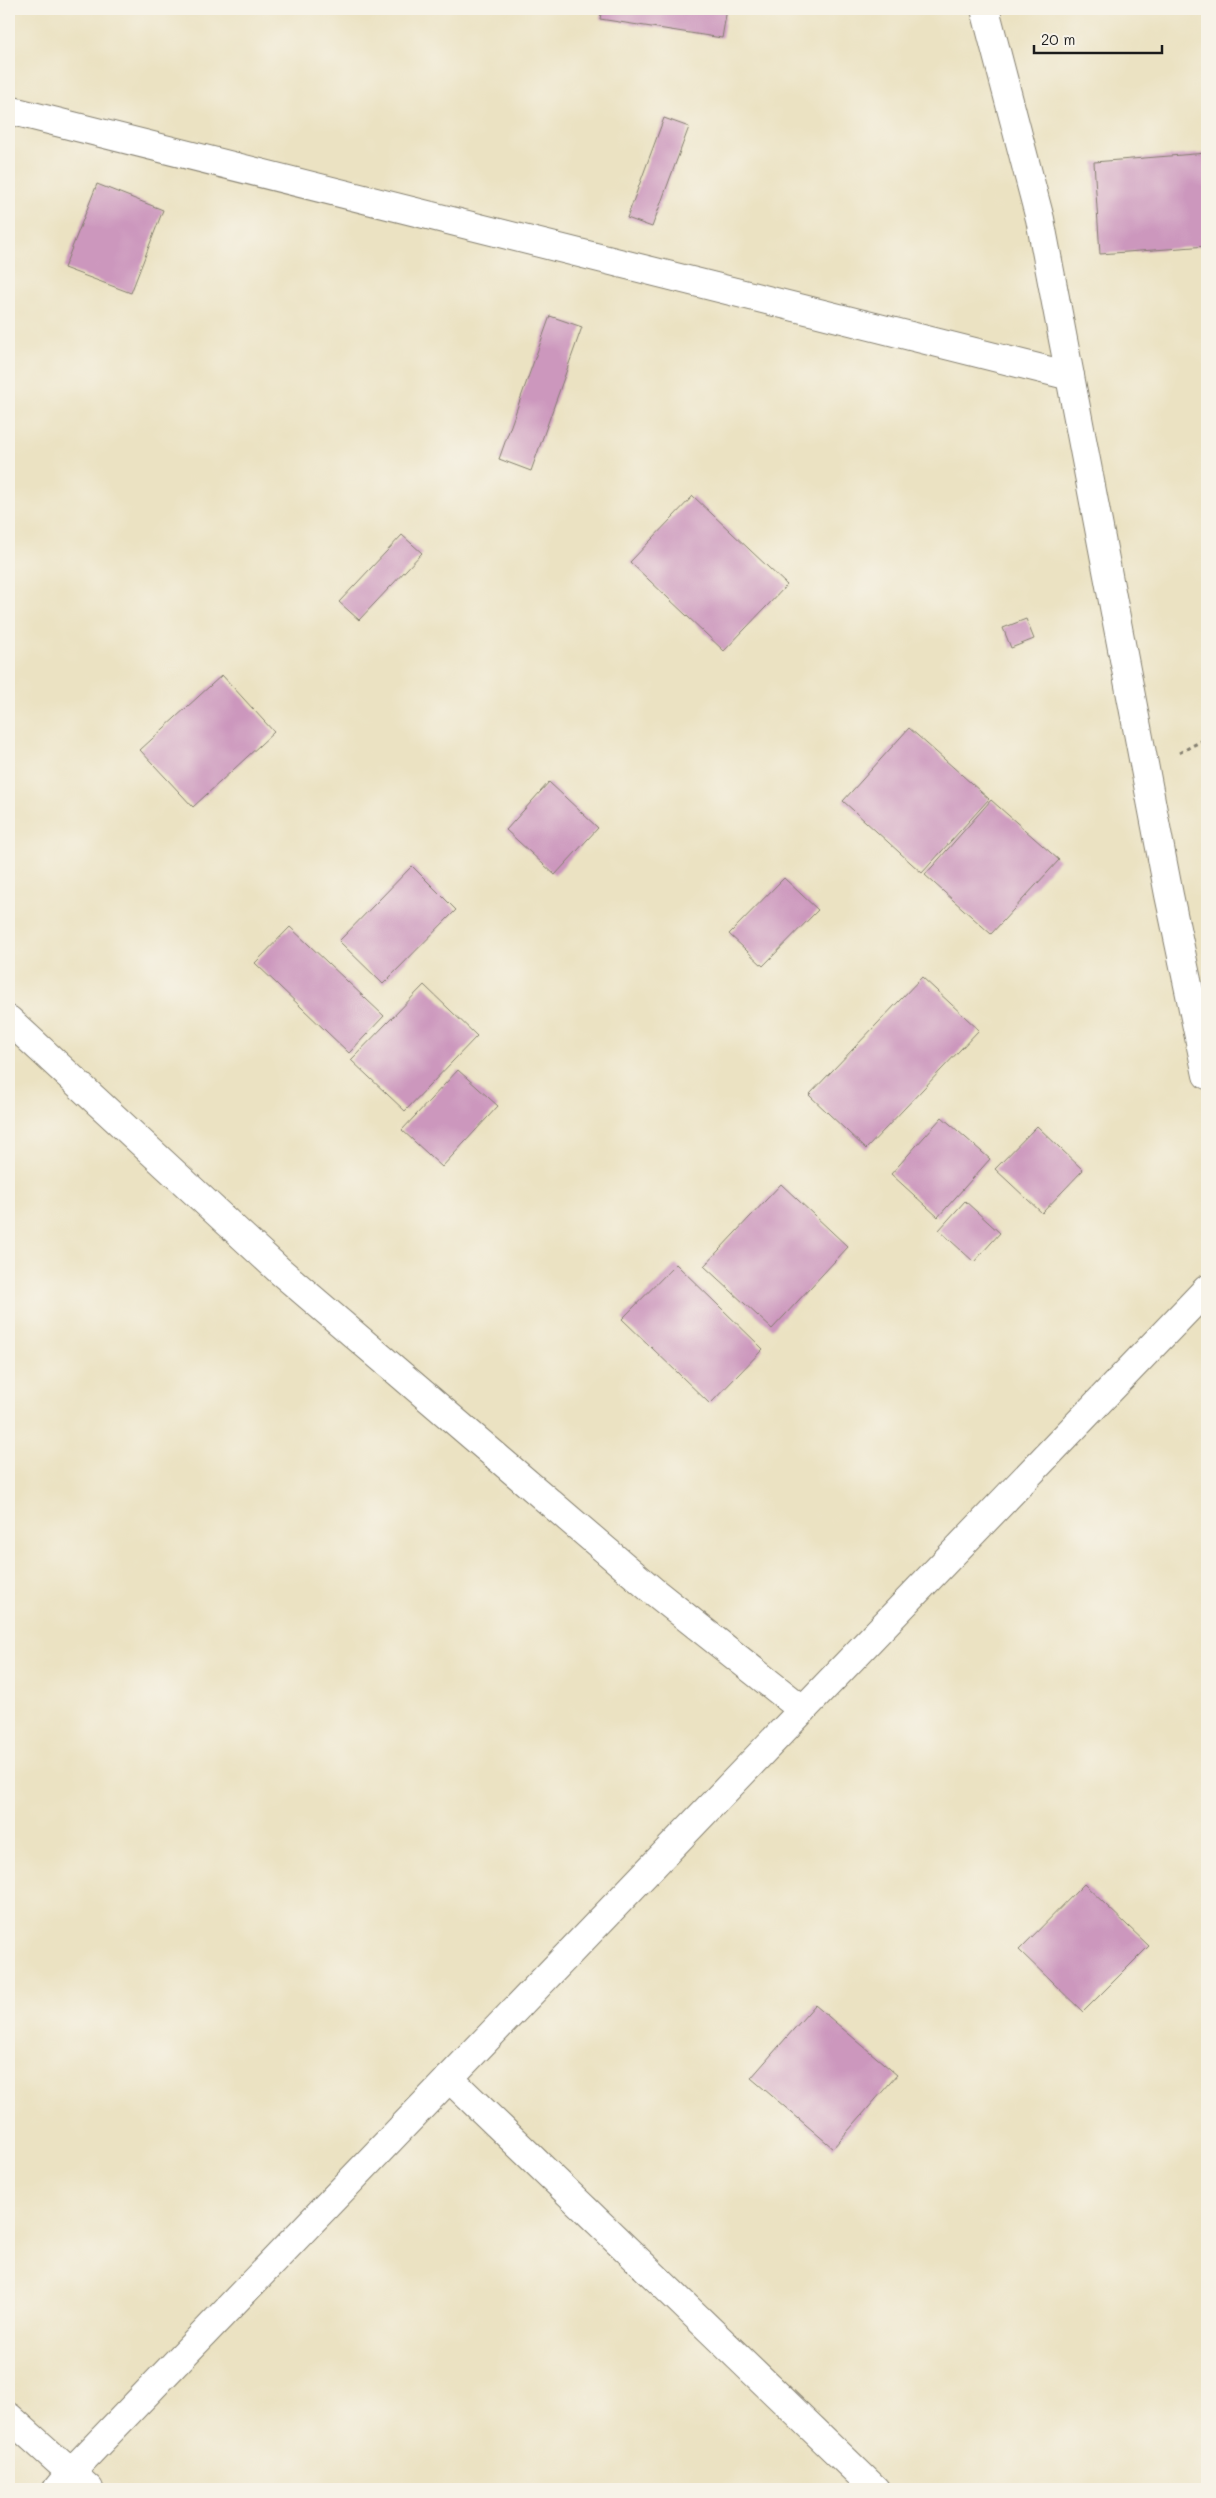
<svg xmlns="http://www.w3.org/2000/svg" width="1216" height="2498" viewBox="0 0 1216 2498" font-family="Mali,sans-serif">
  <style>
    .building { fill: #cc97bd }
    .lines { fill: none; stroke-linecap: round; stroke-linejoin: round }
    .street-casing { stroke: #847f6f; stroke-width: 30 }
    .path { stroke: #847f6f; stroke-width: 3; stroke-dasharray: 4 4; stroke-linecap: butt }
    .street { stroke: #fff; stroke-width: 28 }
  </style>
  <rect width="100%" height="100%" fill="#f7f3e8"/>
  <filter id="ink" filterUnits="userSpaceOnUse"><feTurbulence type="fractalNoise" baseFrequency=".02" numOctaves="2"/><feDisplacementMap in="SourceGraphic" scale="10" xChannelSelector="R" yChannelSelector="G"/><feConvolveMatrix kernelMatrix="1 2 1 2 8 2 1 2 1" color-interpolation-filters="sRGB"/></filter>
  <filter id="wash" filterUnits="userSpaceOnUse"><feTurbulence type="fractalNoise" baseFrequency=".0096" numOctaves="4" result="noise"/><feDisplacementMap in="SourceGraphic" scale="20" xChannelSelector="R" yChannelSelector="G"/><feGaussianBlur stdDeviation="1.12" result="paint"/><feColorMatrix in="noise" values="0 0 0 0 0 0 0 0 0 0 0 0 0 0 0 0 0 1.4 0 .05"/><feComposite in="paint" operator="in"/></filter>
  <g filter="url(#wash)">
    <rect width="100%" height="100%" fill="#ebe2c2"/>
    <g id="blocks">
      <g class="building">
        <polygon points="602,9 727,9 722,38 600,19"/>
        <polygon points="664,118 689,127 652,227 627,218"/>
        <polygon points="1207,153 1207,246 1100,254 1094,162"/>
        <polygon points="97,184 163,210 131,293 64,268"/>
        <polygon points="550,316 582,327 531,471 499,459"/>
        <polygon points="693,496 787,585 724,651 630,562"/>
        <polygon points="402,535 422,553 359,620 339,602"/>
        <polygon points="1026,619 1034,639 1011,648 1003,628"/>
        <polygon points="222,675 274,732 193,807 140,750"/>
        <polygon points="909,728 989,799 922,873 843,801"/>
        <polygon points="549,782 598,828 555,875 506,830"/>
        <polygon points="991,800 1059,860 991,934 925,875"/>
        <polygon points="412,866 456,910 383,984 339,941"/>
        <polygon points="784,878 818,910 763,966 729,934"/>
        <polygon points="290,927 384,1016 349,1053 255,963"/>
        <polygon points="922,977 979,1030 866,1149 809,1095"/>
        <polygon points="424,985 477,1036 405,1111 351,1060"/>
        <polygon points="458,1070 498,1106 442,1167 402,1130"/>
        <polygon points="942,1117 990,1159 938,1217 891,1174"/>
        <polygon points="1037,1126 1083,1170 1042,1213 995,1169"/>
        <polygon points="781,1184 848,1247 772,1329 704,1266"/>
        <polygon points="965,1201 1000,1233 974,1262 939,1230"/>
        <polygon points="676,1264 763,1349 710,1404 622,1319"/>
        <polygon points="1084,1884 1149,1946 1083,2012 1019,1950"/>
        <polygon points="815,2005 897,2075 833,2148 751,2078"/>
      </g>
    </g>
  </g>
  <g filter="url(#ink)">
    <use href="#blocks" fill-opacity="0" stroke="#847f6f" stroke-width="1"/>
    <g class="lines">
      <defs>
        <g id="street">
          <polyline points="985,9 1040,219 1169,895 1207,1075"/>
          <polyline points="9,110 1070,376"/>
          <polyline points="9,1020 280,1271 652,1590 803,1710"/>
          <polyline points="449,2078 875,2489"/>
          <polyline points="9,2417 89,2489"/>
          <polyline points="57,2489 70,2473 1207,1289"/>
        </g>
      </defs>
      <use href="#street" class="street-casing"/>
      <polyline class="path" points="1179,753 1207,738"/>
      <use href="#street" class="street"/>
    </g>
  </g>
  <rect width="1216" height="2498" fill="none" stroke="#f7f3e8" stroke-width="30"/>
  <path d="M1034 45v8h128v-8" fill="none" stroke="#1c1c1c" stroke-width="2.5"/>
  <text x="1041" y="45" font-size="15" fill="#1c1c1c" stroke="#f7f3e8" stroke-width="4" paint-order="stroke">20 m</text>
</svg>
